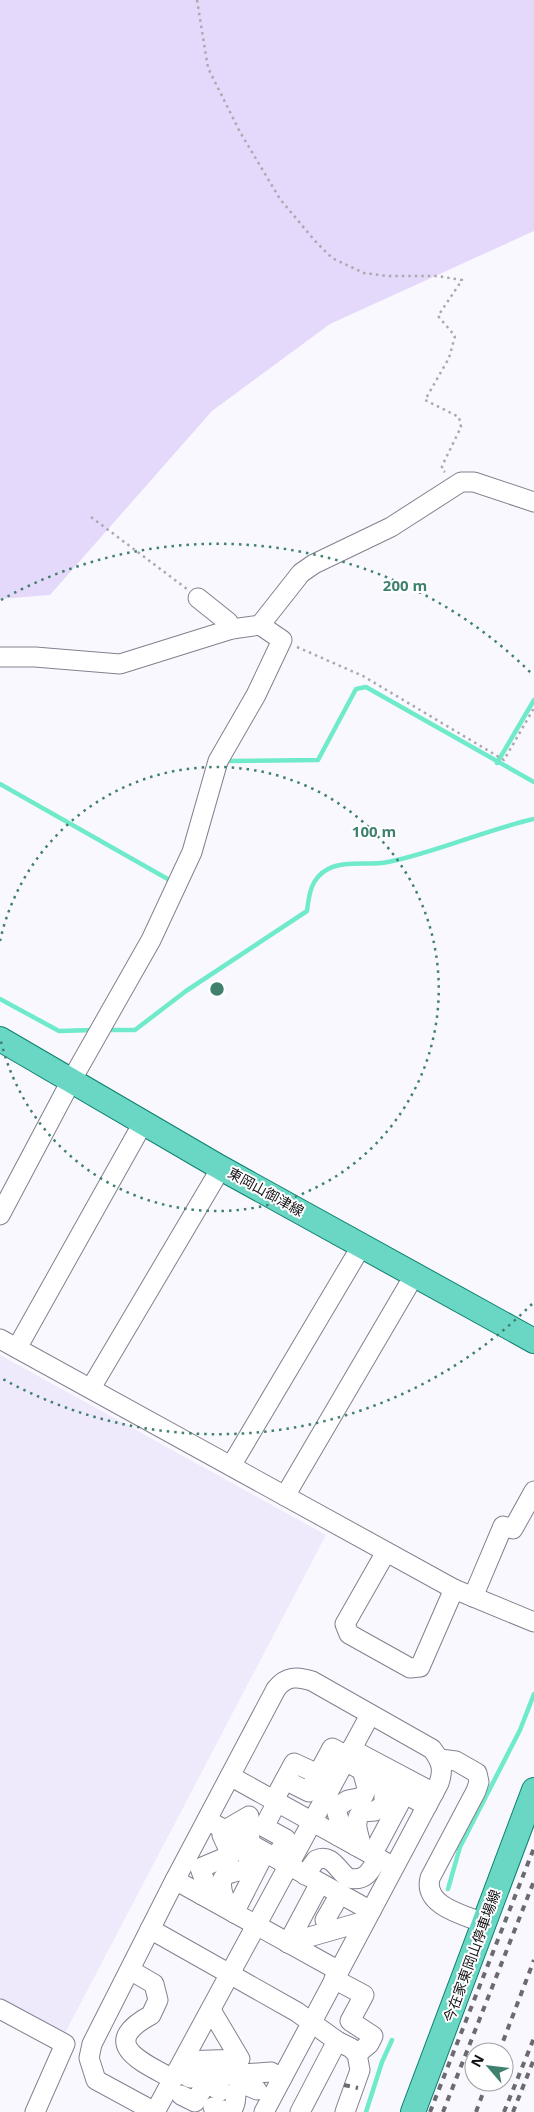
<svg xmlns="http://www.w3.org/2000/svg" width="534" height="2112" viewBox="0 0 534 2112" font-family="'Open Sans','Noto Sans JP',sans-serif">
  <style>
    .built { fill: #efe9fc }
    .green { fill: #e5d9fb }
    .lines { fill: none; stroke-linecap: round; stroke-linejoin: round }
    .stream { stroke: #6feacb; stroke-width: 4.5 }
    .minor-casing { stroke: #84808e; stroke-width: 21 }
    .major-casing { stroke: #0b806d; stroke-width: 26 }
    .path { stroke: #aba9af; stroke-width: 2.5; stroke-dasharray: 2.5 4; stroke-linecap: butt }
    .minor { stroke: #fff; stroke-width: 19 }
    .major { stroke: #6ad7c4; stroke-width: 24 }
    .rail { stroke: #6c6a70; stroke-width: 4; stroke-dasharray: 6 6; stroke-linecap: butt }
    .ring { fill: none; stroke: #3f806f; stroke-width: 2.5; stroke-dasharray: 2.5 5 }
    .labels { text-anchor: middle; stroke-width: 4; stroke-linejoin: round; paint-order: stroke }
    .street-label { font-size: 14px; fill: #131116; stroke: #fff }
    .centre { fill: #3f806f; stroke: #fff; stroke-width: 2.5 }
    .ring-label { font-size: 15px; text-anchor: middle; font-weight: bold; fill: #3f806f; stroke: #fff; stroke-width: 4; stroke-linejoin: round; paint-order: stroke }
  </style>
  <rect width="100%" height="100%" fill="#faf8ff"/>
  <polygon class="built" points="0,1355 326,1535 64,2035 0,1999"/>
  <polygon class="green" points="0,0 534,0 534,231 330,324 212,411 50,595 0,599"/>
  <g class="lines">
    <g class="stream">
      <polyline points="497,763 534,700"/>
      <polyline points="226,765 227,761 318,760 356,689 366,687 534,782"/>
      <polyline points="0,784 173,882"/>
      <polyline points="0,999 59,1031 93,1030"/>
      <path d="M106,1030H135L186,991L307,911C309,894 311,878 328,869C345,860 369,866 388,862C437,852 485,830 534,819"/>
      <polyline points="448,1889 460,1847 520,1730 534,1694"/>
      <polyline points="366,2112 382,2062 392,2040"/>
    </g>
    <defs>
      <g id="minor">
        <polyline points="198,598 228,622 232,629"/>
        <polyline points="0,657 35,657 120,664 232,629 260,625 301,573 314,564 391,527 461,482 474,482 534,502"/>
        <polyline points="0,1215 71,1081 151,940 192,852 218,761 256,695 282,640 260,625"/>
        <polyline points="0,1339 454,1589 534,1622"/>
        <polyline points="17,1348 143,1123"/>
        <polyline points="91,1388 221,1168"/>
        <polyline points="231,1466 362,1245"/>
        <polyline points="285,1496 415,1274"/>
        <polyline points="386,1552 345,1624 349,1634 410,1668 420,1667 454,1589"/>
        <polyline points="473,1597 503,1526 513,1529 534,1491"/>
        <polyline points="351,1749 434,1793"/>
        <path d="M440,1759L456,1761L477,1773L479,1782L476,1791L430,1878C423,1906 464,1915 484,1923"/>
        <polyline points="345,1761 427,1806"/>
        <polyline points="230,1776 394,1867"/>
        <polyline points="285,1780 309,1792 318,1774"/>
        <polyline points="274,1800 294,1763 318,1774 332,1748 347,1756"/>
        <polyline points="207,1820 371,1911"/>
        <polyline points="338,1836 342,1829 337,1813 338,1806 348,1800 363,1797 367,1788 362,1770"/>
        <path d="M356,1846L360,1840C357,1829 354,1822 361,1812L375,1811L384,1805V1782"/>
        <polyline points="372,1855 405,1793"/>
        <polyline points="276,1858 286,1839 264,1827 277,1802"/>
        <path d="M305,1875L316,1860C332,1853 337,1870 348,1878C365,1882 370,1872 378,1858"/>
        <polyline points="175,1880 339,1971"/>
        <polyline points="202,1895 207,1887 200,1868 231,1855 222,1835 225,1830 249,1816 250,1844"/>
        <path d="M220,1904L224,1897C209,1854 268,1888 243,1848L245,1841"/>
        <polyline points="234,1913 261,1860"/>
        <polyline points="325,1920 340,1894"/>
        <polyline points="150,1929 297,2012 337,2041 351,2048 357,2054 360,2070 345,2112"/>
        <polyline points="288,1943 365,1921"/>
        <polyline points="288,1943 320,1883"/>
        <path d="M130,1970L154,1984L158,2000L151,2015C97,2044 142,2062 173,2079"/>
        <polyline points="334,1979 364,1995 350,2021 373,2036 369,2044 357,2054"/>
        <polyline points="0,2009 65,2044 35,2112"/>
        <polyline points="183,2061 240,2059 211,2010"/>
        <polyline points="177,2071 190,2078 271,2072 282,2078"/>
        <polyline points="181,2095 195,2102 206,2083 221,2091"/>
        <path d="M213,2107L225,2111L233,2108C238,2101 233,2093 240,2086H248L257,2090"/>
        <path d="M155,2112L96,2080L89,2058L92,2044L175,1880L276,1689C286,1676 297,1676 312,1681L432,1749C441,1761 444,1769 439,1783L264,2112"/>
        <polyline points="155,2112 370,1715"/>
        <polyline points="300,2112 337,2041"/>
      </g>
      <g id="major">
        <polyline points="0,1039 221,1168 534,1341"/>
        <polyline points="413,2112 534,1790"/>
      </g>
    </defs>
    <use href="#minor" class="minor-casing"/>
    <use href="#major" class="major-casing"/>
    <g class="path">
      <polyline points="197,0 208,68 240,132 280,199 315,241 332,258 364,273 387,276 437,276 462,280 438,316 455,336 449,358 425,400 459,417 461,427 442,466 442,470 445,472"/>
      <polyline points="91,517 187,589"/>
      <polyline points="297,647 363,676 504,760 534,708"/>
    </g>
    <use href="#minor" class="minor"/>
    <use href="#major" class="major"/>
    <g class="rail">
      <polyline points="499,2052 534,1960"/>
      <polyline points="344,2085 358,2088"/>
      <polyline points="430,2112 534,1848"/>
      <polyline points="443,2112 534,1881"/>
      <polyline points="476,2112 487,2082"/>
      <polyline points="504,2112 534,2038"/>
      <polyline points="513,2112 534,2059"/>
    </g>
  </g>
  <g class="ring">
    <path d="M0 941A222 222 0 1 1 0 1037"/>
    <path d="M532 1304A445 445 0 0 1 1 1378M1 600A445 445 0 0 1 532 674"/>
  </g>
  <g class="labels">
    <g class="street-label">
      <text transform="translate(266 1192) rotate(29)" y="5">東岡山御津線</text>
      <text transform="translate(472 1956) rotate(-70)" y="5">今在家東岡山停車場線</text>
    </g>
  </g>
  <circle cx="217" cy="989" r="8" class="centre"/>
  <g class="ring-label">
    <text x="405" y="591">200 m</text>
    <text x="374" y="837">100 m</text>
  </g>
  <g transform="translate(489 2067) rotate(298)"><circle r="24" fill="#ffffff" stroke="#a1a0a2"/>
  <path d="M0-4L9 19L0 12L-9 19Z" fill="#3f806f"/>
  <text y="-8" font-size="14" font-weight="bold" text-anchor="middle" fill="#131116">N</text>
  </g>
</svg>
